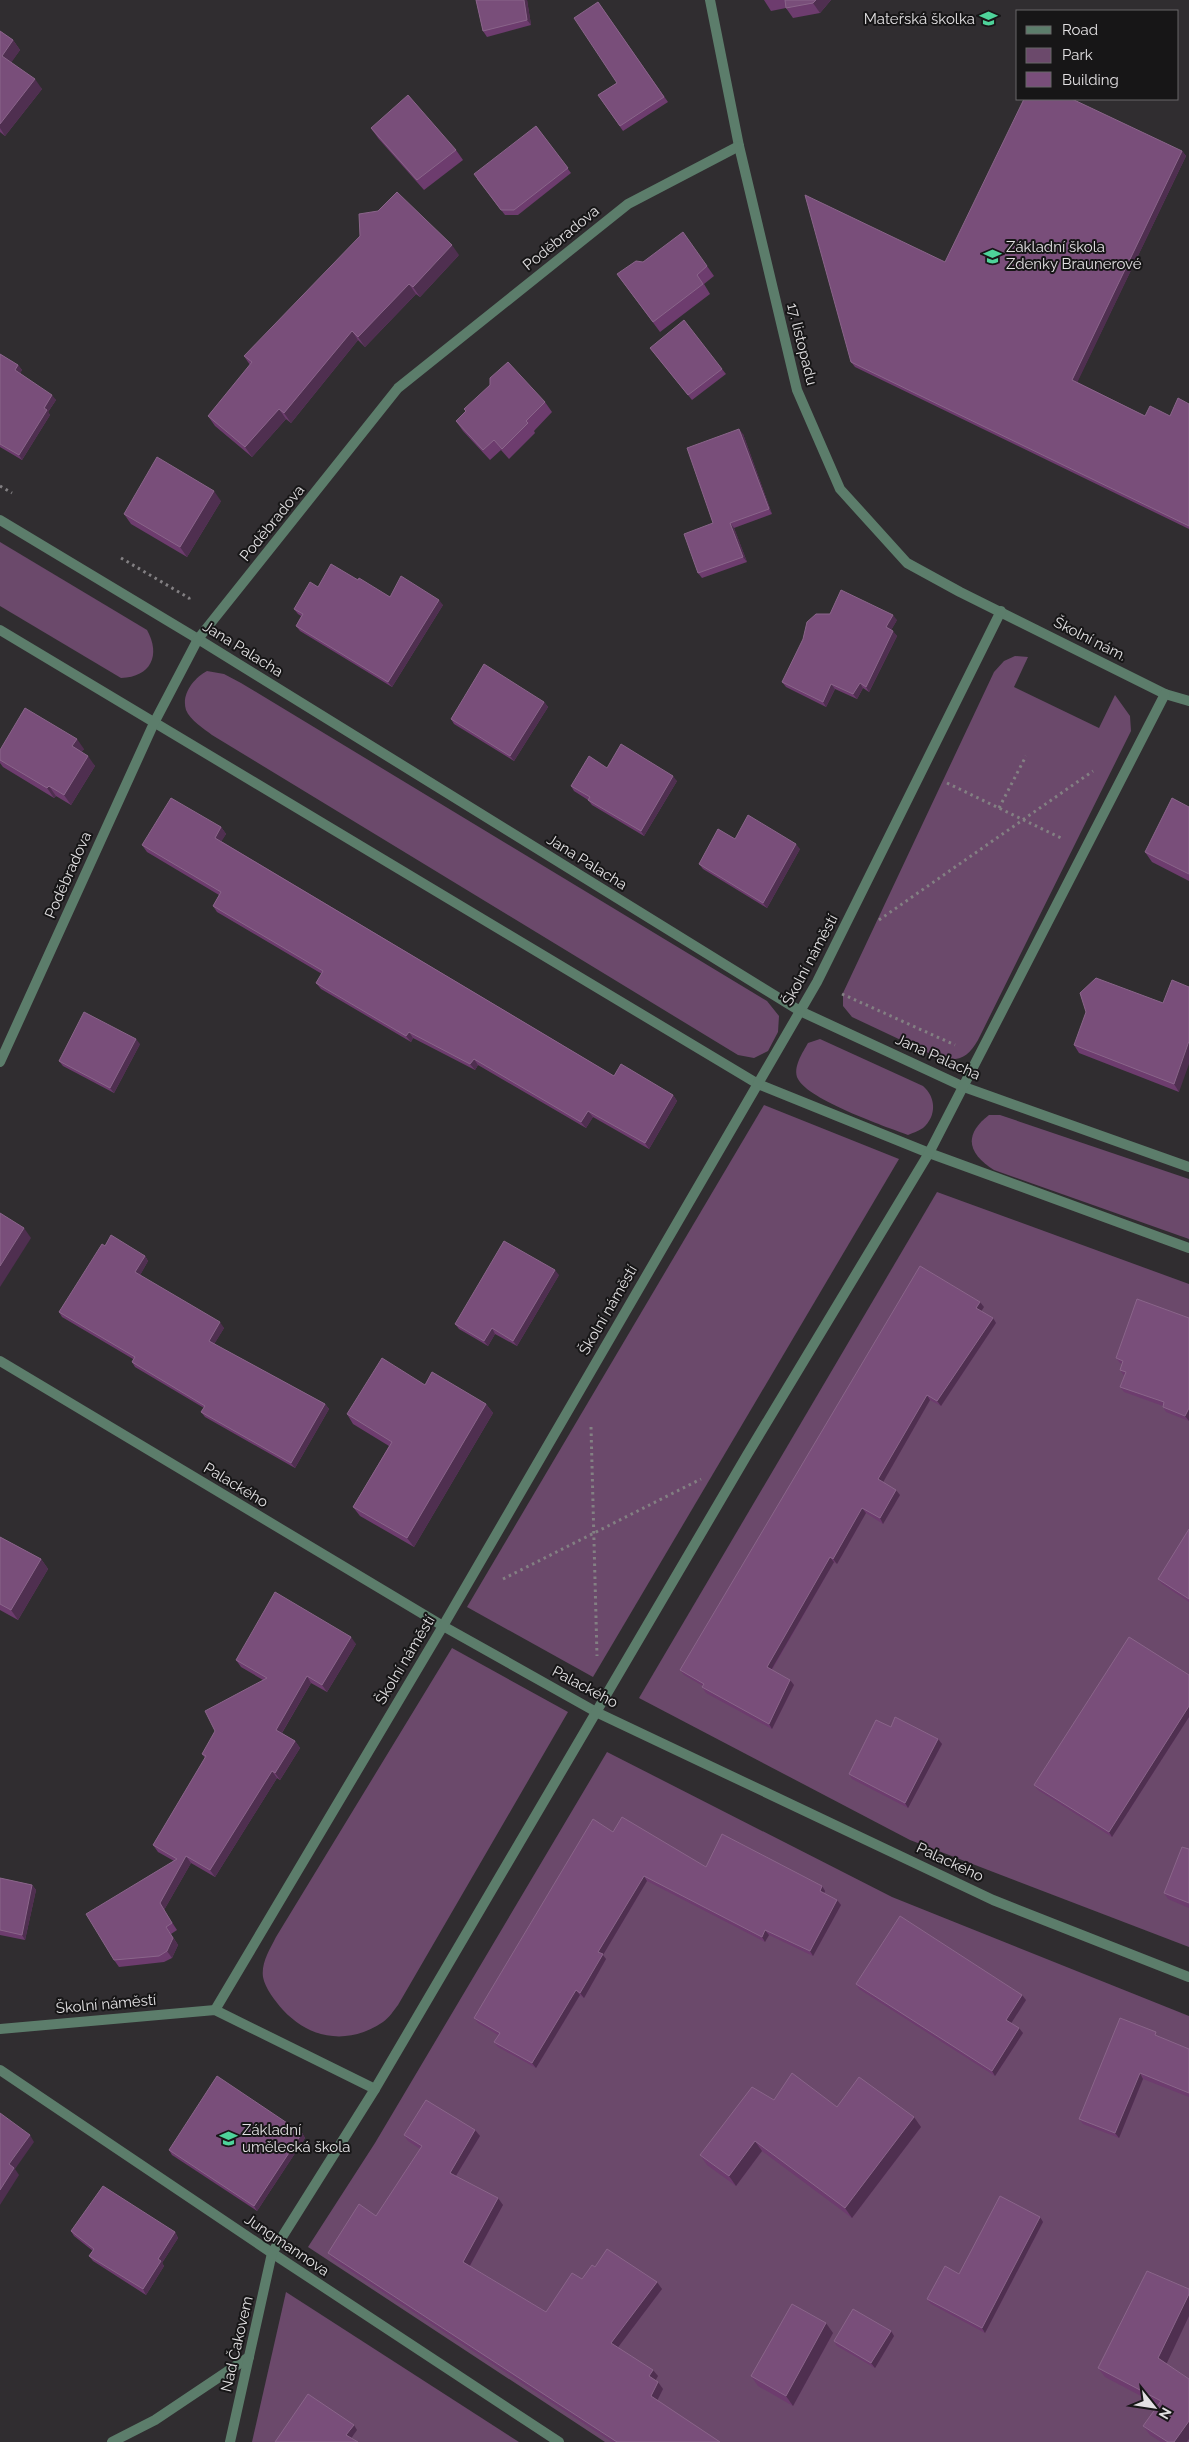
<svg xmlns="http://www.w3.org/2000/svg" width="1189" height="2442" viewBox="0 0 1189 2442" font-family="Raleway,sans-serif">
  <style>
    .green { fill: #6b496b }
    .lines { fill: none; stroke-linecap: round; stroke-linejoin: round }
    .path { stroke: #838083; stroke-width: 3; stroke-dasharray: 2.5 4; stroke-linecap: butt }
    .service { stroke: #5c7d6b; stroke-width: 10 }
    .minor { stroke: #5c7d6b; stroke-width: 10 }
    .wall { fill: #6d3c6e }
    .shaded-wall { fill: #4f2f50 }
    .building { fill: #794e7a; stroke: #8a658a }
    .labels { text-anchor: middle; stroke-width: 4; stroke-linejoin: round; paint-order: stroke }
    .poi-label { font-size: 15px; fill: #e2e0e2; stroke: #171617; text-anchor: start }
    .street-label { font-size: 15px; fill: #e2e0e2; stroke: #171617 }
  </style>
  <rect width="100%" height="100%" fill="#302d30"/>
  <g class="green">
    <path d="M0,542L147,630C161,655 151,677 121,678L0,606Z"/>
    <path d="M1015,656L1028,657L1014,687L1099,728L1115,695L1130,716L1131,731L978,1040C968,1058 957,1063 937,1057L852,1017L843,1006V993L994,672L1004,661Z"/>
    <path d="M207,671L224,674L241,683L767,1001L779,1016L778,1032L768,1051L754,1058L738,1055L212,735C204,729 190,720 186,710C181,694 194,678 207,671Z"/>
    <path d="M820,1039L923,1086C936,1097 937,1116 923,1128C919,1131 912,1133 908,1135C884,1126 809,1100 798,1079C792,1068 803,1052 808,1043Z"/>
    <polygon points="764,1105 899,1159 593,1677 467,1607"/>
    <path d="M989,1115H1000L1189,1179V1239L994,1170C969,1154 962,1136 989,1115Z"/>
    <polygon points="937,1192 1189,1284 1189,1947 910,1840 639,1698"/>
    <path d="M452,1648L568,1712L398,2005C394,2010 389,2018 383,2022C349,2045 311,2040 283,2010C275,2001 265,1988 263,1977C261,1963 270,1949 276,1937Z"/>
    <polygon points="607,1752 892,1897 1189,2016 1189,2442 605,2442 308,2247 375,2143"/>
    <polygon points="286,2292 519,2442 252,2442"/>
  </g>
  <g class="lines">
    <g class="path">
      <polyline points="0,486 12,493"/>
      <polyline points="121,558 189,598 190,603"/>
      <polyline points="947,783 1061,838"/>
      <polyline points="999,808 1026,756"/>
      <polyline points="879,920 1093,771"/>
      <polyline points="842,994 955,1045"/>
      <polyline points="591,1427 597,1656"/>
      <polyline points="503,1579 701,1479"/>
    </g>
    <polyline class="service" points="112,2442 155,2420 249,2357"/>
    <g class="minor">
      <polyline points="710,0 739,146 797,390 840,489 907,563 960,592 1165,694 1189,701"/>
      <polyline points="0,520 198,639 800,1011 964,1087 1189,1167"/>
      <polyline points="0,630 758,1084 929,1153 1189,1248"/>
      <polyline points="0,1062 154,723 198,639 398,388 628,204 739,146"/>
      <polyline points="0,1361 443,1626 598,1713 993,1900 1189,1977"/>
      <polyline points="215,2010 443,1626 817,982 1001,611"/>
      <polyline points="0,2029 215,2010 375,2089 747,1455 929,1153 1165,694"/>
      <polyline points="0,2070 272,2253 559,2442"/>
      <polyline points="230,2442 272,2253 375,2089"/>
    </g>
  </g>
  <g class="wall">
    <polygon points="476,0 527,0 531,25 487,37 483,31"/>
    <polygon points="764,0 831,0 820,13 793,18 786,8 771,11"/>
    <polygon points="598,2 668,102 623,131 598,95 617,83"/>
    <polygon points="0,31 13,40 20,50 11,62 42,89 5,136 0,132"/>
    <polygon points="536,126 571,173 518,215 505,215 477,179"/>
    <polygon points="371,128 456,150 463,160 424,190 378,138"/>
    <polygon points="1182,151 1186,156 1077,382 1145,416 1170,416 1189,404 1189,529 855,367 851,362 945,262"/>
    <polygon points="459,255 420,297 416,294 365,347 358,340 291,423 286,419 252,457 215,426 208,416 250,365 244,356"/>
    <polygon points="707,266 714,276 704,284 710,294 660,332 617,274"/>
    <polygon points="650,348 722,369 726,374 692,400"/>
    <polygon points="0,354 18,365 22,370 20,373 56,400 48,412 50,415 22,460 0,447"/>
    <polygon points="545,402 552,412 534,431 535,433 509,459 501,450 490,460 463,431 456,421"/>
    <polygon points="743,434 772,514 734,528 747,562 702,578 698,573 713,523"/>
    <polygon points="221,501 187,557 131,524 124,514"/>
    <polygon points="358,580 390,597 443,605 392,687 300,631 296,626 301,616 298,614 294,609 318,587"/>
    <polygon points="897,620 891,630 897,636 869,692 863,688 857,699 835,689 826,707 786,687 782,682"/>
    <polygon points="544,702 548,707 514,761 454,724 451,719"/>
    <polygon points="84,749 81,752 95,766 71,805 56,796 54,798 3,767 0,763 0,750"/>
    <polygon points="607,768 677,781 644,836 592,805 588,800 574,791 571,786"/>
    <polygon points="1189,807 1189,881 1152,862 1145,852"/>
    <polygon points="221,827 226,834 221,841 614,1076 673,1095 677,1101 649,1149 593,1117 586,1128 478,1065 475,1070 413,1038 411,1042 321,989 316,983 322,974 217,912 213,906 219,895 147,852 142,845"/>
    <polygon points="735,839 800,849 767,908 703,869 699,864"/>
    <polygon points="1163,1003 1179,1092 1079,1053 1074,1045"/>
    <polygon points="140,1044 114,1093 63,1066 59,1061"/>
    <polygon points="105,1246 145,1256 148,1261 140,1275 224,1328 214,1344 325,1404 329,1409 295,1468 205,1417 201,1412 204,1408 135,1367 132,1362 133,1359 62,1317 59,1312"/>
    <polygon points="559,1275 517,1346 495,1334 488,1346 459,1329 455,1324"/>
    <polygon points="1137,1299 1189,1421 1166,1412 1163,1407 1163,1406 1124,1392 1120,1387 1124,1376 1120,1370 1122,1364 1120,1363 1116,1358"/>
    <polygon points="984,1307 981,1311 993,1318 996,1323 941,1406 930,1400 883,1482 900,1495 883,1524 866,1513 837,1564 834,1562 772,1670 790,1680 794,1685 772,1729 706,1693 702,1687 703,1686 684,1675 680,1670"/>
    <polygon points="425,1385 486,1404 493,1413 414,1547 360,1516 353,1507 389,1446 353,1424 347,1414"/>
    <polygon points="1189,1529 1189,1602 1162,1584 1158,1579"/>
    <polygon points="0,1537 41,1559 48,1569 18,1620 0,1610"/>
    <polygon points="356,1644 327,1692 311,1683 282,1733 295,1741 300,1748 280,1780 277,1778 215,1877 191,1863 164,1910 177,1930 171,1934 178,1945 172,1958 164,1962 119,1967 114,1960 174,1861 158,1852 153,1845 205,1758 202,1754 263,1680 241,1667 236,1660"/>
    <polygon points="1189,1675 1189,1717 1112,1837 1038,1790 1034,1785"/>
    <polygon points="891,1727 938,1739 942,1744 908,1808 852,1779 849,1774"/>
    <polygon points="613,1832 706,1867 822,1886 825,1891 824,1893 837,1900 841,1905 813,1956 769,1935 765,1942 647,1881 603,1955 606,1959 584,1998 580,1995 536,2068 498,2047 494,2042 498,2035 478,2023 474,2018"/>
    <polygon points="1189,1849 1189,1908 1168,1899 1164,1893"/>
    <polygon points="0,1878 32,1885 36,1890 25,1940 0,1935"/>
    <polygon points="856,1984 1026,2000 1011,2023 1023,2033 995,2076 859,1989"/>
    <polygon points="1159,2037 1189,2049 1189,2097 1143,2079 1119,2138 1083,2124 1079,2119"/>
    <polygon points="774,2100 837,2107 921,2127 852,2218 762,2151 736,2186 707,2165 700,2155"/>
    <polygon points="475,2130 480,2136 456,2176 503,2205 470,2266 546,2312 595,2267 662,2289 618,2347 658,2376 655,2380 663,2389 657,2400 720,2442 612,2442 332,2259 328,2253 376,2216 420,2149 408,2141 404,2135"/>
    <polygon points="302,2133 305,2138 257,2211 172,2155 169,2150"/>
    <polygon points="1040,2217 1043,2222 985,2333 931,2304 927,2299"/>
    <polygon points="71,2231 175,2232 178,2238 162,2263 164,2266 146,2295 93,2261 89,2256 93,2251 74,2236"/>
    <polygon points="1189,2289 1189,2316 1166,2364 1189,2379 1189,2439 1187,2442 1161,2442 1150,2435 1143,2426 1158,2405 1105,2377 1098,2368"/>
    <polygon points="891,2331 894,2336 875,2368 837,2346 834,2341"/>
    <polygon points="833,2333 793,2406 758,2386 751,2376"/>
  </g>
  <g class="shaded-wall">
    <polygon points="524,0 527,0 531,25 527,20"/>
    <polygon points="816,0 831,0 820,13 813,3"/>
    <polygon points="13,40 20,50 9,66 2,56"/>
    <polygon points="35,79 42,89 5,136 0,128 0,124"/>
    <polygon points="1182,151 1186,156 1076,385 1072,380"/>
    <polygon points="452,245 459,255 420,297 413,287"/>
    <polygon points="409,284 416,294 365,347 358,337"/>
    <polygon points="352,331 358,340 291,423 284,413"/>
    <polygon points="18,365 22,370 19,375 15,370"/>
    <polygon points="52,395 56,400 48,412 50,415 22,460 19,455"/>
    <polygon points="279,409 286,419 252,457 245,447"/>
    <polygon points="739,429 743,434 772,514 769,509"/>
    <polygon points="214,491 221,501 187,557 180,547"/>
    <polygon points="730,523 734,528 747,562 743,557"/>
    <polygon points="439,600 443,605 392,687 388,682"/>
    <polygon points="893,615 897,620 890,632 886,627"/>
    <polygon points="893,631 897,636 869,692 866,687"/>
    <polygon points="860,683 863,688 857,699 853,694"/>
    <polygon points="831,684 835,689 826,707 823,702"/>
    <polygon points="544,702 548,707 514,761 510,756"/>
    <polygon points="77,739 84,749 79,756 72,746"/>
    <polygon points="88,756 95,766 71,805 64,795"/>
    <polygon points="673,776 677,781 644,836 641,831"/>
    <polygon points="49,786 56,796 54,798 47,788"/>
    <polygon points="221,827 226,834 220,844 215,838"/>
    <polygon points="796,844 800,849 767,908 763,903"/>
    <polygon points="409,1032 413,1038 411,1042 406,1036"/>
    <polygon points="136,1039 140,1044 114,1093 110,1088"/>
    <polygon points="1189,1041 1189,1064 1179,1092 1174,1084"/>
    <polygon points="474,1059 478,1065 475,1070 470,1064"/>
    <polygon points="673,1095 677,1101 649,1149 645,1143"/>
    <polygon points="588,1111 593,1117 586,1128 581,1122"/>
    <polygon points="24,1228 31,1238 0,1287 0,1266"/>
    <polygon points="145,1256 148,1261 139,1277 135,1272"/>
    <polygon points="555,1270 559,1275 517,1346 513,1341"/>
    <polygon points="980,1302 984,1307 980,1313 976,1308"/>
    <polygon points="993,1318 996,1323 941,1406 937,1401"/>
    <polygon points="220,1322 224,1328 213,1346 209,1341"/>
    <polygon points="492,1328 495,1334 488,1346 484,1341"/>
    <polygon points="927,1395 930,1400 882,1484 878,1479"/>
    <polygon points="325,1404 329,1409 295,1468 291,1463"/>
    <polygon points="486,1404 493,1413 414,1547 407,1538"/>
    <polygon points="1189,1408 1189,1421 1185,1416"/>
    <polygon points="896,1490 900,1495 883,1524 880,1518"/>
    <polygon points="862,1508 866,1513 837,1564 833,1559"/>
    <polygon points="830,1557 834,1562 770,1672 767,1667"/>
    <polygon points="41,1559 48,1569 18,1620 11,1610"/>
    <polygon points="351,1637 356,1644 327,1692 322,1685"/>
    <polygon points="307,1676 311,1683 280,1736 276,1730"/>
    <polygon points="790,1680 794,1685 772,1729 769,1724"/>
    <polygon points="1189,1706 1189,1717 1112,1837 1109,1832"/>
    <polygon points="938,1739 942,1744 908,1808 905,1803"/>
    <polygon points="295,1741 300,1748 280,1780 275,1773"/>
    <polygon points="272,1771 277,1778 215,1877 210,1870"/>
    <polygon points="186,1856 191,1863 164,1910 177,1930 160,1903"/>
    <polygon points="644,1876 647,1881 603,1955 606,1959 584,1998 580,1993 598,1952"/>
    <polygon points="32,1885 36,1890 25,1940 22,1935"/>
    <polygon points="822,1886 825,1891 823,1896 820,1891"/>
    <polygon points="837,1900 841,1905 813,1956 810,1951"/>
    <polygon points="166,1927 178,1945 172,1958 167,1951"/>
    <polygon points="765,1930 769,1935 765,1942 762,1937"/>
    <polygon points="576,1990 580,1995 536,2068 532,2063"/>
    <polygon points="1022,1995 1026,2000 1010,2025 1006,2020"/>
    <polygon points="1019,2028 1023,2033 995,2076 992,2071"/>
    <polygon points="1140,2073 1143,2079 1119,2138 1115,2133"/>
    <polygon points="914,2117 921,2127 852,2218 845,2208"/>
    <polygon points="475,2130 480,2136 454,2179 450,2173"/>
    <polygon points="302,2133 305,2138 257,2211 254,2206"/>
    <polygon points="30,2135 34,2142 15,2169 19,2175 0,2205 0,2190 9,2164"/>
    <polygon points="755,2141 762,2151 736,2186 729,2176"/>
    <polygon points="498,2198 503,2205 468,2269 463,2262"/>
    <polygon points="1040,2217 1043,2222 985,2333 982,2328"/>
    <polygon points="175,2232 178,2238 162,2263 164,2266 146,2295 143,2289 158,2259"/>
    <polygon points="657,2282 662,2289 616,2350 611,2343"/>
    <polygon points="1189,2294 1189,2316 1165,2367 1158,2358"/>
    <polygon points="826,2323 833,2333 793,2406 786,2396"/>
    <polygon points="891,2331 894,2336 875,2368 871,2363"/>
    <polygon points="653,2370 658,2376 654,2383 649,2376"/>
    <polygon points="658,2382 663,2389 656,2403 651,2396"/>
    <polygon points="1189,2421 1189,2439 1187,2442 1174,2442"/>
    <polygon points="354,2425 357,2430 350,2440 346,2435"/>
  </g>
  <g class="building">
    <polygon points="476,0 524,0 527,20 483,31"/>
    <polygon points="785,0 816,0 813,3 786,8"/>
    <polygon points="598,2 664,97 620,126 598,95 617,83 574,18"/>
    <polygon points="0,31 13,40 2,56 35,79 0,124"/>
    <polygon points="408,95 456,150 417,180 371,128"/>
    <polygon points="1024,99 1072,99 1182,151 1072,380 1145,416 1150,406 1170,416 1178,398 1189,404 1189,526 851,362 805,195 945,262"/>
    <polygon points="536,126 568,168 514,210 501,210 474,174"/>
    <polygon points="397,192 452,245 413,287 409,284 358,337 352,331 284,413 279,409 245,447 208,416 252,362 244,356 360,236 359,214 378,211"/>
    <polygon points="683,232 707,266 697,275 703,284 653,322 617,274 636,261 643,262"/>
    <polygon points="684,320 722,369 688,395 650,348"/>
    <polygon points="0,354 18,365 15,370 52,395 44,408 47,410 19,455 0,444"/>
    <polygon points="508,362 545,402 526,421 528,423 502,449 494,440 483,450 456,421 466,411 464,409 490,385 490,378"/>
    <polygon points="739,429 769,509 730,523 743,557 698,573 684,534 713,523 687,448"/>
    <polygon points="157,457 214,491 180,547 124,514"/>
    <polygon points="331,564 358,580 359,578 390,597 401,576 439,600 388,682 296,626 303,614 294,609 310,582 318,587"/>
    <polygon points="841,590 893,615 886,627 893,631 866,687 860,683 853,694 831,684 823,702 782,682 803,639 807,622 816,614 830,614"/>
    <polygon points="484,664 544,702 510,756 451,719"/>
    <polygon points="25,708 77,739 72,746 88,756 64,795 49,786 47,788 0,760 0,750"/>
    <polygon points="621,744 673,776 641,831 588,800 590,797 571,786 589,756 607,768"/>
    <polygon points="171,798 221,827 215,838 614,1076 621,1064 673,1095 645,1143 588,1111 581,1122 474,1059 470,1064 409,1032 406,1036 316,983 323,971 213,906 221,892 142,845"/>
    <polygon points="1172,798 1189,807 1189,874 1145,852"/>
    <polygon points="748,815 796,844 763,903 699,864 718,829 735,839"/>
    <polygon points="1096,978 1163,1003 1172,980 1189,987 1189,1041 1174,1084 1074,1045 1086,1012 1080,993"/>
    <polygon points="84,1012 136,1039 110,1088 59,1061"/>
    <polygon points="0,1213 24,1228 0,1266"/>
    <polygon points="111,1235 145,1256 135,1272 220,1322 209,1341 325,1404 291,1463 201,1412 205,1406 132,1362 135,1357 59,1312 102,1244 105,1246"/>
    <polygon points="504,1241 555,1270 513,1341 492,1328 484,1341 455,1324"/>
    <polygon points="920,1266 980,1302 976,1308 993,1318 937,1401 927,1395 878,1479 896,1490 880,1518 862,1508 833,1559 830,1557 767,1667 790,1680 769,1724 702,1687 704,1684 680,1670"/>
    <polygon points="1137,1299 1189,1318 1189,1408 1185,1416 1163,1407 1164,1402 1120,1387 1126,1372 1120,1370 1123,1361 1116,1358"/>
    <polygon points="382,1358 425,1385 432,1372 486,1404 407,1538 353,1507 392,1442 347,1414"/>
    <polygon points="1189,1529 1189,1599 1158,1579"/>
    <polygon points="0,1537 41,1559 11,1610 0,1604"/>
    <polygon points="275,1592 351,1637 322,1685 307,1676 276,1730 295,1741 275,1773 272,1771 210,1870 186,1856 160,1903 172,1923 166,1927 173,1938 167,1951 159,1956 114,1960 86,1914 177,1859 153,1845 206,1756 202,1754 215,1731 205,1711 267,1678 236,1660"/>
    <polygon points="1129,1637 1189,1675 1189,1706 1109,1832 1034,1785"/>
    <polygon points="895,1717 938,1739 905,1803 849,1774 876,1720 891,1727"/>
    <polygon points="622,1817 706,1867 722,1834 822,1886 820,1891 837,1900 810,1951 765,1930 762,1937 644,1876 598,1952 603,1954 580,1993 576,1990 532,2063 494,2042 500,2033 474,2018 593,1819 613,1832"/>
    <polygon points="1182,1847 1189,1849 1189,1903 1164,1893"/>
    <polygon points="0,1878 32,1885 22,1935 0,1930"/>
    <polygon points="900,1916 1022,1995 1006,2020 1019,2028 992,2071 856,1984"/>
    <polygon points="1120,2018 1156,2032 1155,2035 1189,2049 1189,2093 1140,2073 1115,2133 1079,2119"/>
    <polygon points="792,2073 837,2107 859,2077 914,2117 845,2208 755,2141 729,2176 700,2155 752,2087 774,2100"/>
    <polygon points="217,2076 302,2133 254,2206 169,2150"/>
    <polygon points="426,2100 475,2130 450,2173 498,2198 463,2262 546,2312 572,2273 582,2279 592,2265 595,2267 607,2249 657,2282 611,2343 653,2370 649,2376 658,2382 651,2396 720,2442 617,2442 328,2253 359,2204 376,2216 422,2146 404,2135"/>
    <polygon points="0,2113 30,2135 9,2164 14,2168 0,2190"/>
    <polygon points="103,2186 175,2232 158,2259 161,2261 143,2289 89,2256 94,2249 71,2231"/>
    <polygon points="1000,2196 1040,2217 982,2328 927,2299 945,2266 959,2274"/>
    <polygon points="1147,2271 1189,2289 1189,2294 1158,2358 1189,2379 1189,2421 1174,2442 1168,2442 1143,2426 1161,2401 1098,2368"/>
    <polygon points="792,2304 826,2323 786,2396 751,2376"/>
    <polygon points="853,2309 891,2331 871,2363 834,2341"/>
    <polygon points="308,2394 354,2425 346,2435 358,2442 275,2442"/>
  </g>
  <defs>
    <symbol id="school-bare" viewBox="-9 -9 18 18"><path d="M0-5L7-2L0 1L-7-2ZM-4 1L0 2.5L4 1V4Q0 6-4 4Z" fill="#4ed39a" stroke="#171617" stroke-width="2.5" paint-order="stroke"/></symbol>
  </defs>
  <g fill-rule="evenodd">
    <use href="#school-bare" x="976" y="6" width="25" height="25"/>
    <use href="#school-bare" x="980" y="244" width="25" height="25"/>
    <use href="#school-bare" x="216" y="2126" width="25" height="25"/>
  </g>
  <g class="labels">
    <g class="poi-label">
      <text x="975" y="24" text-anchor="end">Mateřská školka</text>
      <text x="1006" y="252">Základní škola<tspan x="1006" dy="17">Zdenky Braunerové</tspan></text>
      <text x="242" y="2135">Základní<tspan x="242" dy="17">umělecká škola</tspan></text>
    </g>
    <g class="street-label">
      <text transform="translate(561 238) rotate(-39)" y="5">Poděbradova</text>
      <text transform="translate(802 344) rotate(76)" y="5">17. listopadu</text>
      <text transform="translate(272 523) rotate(-51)" y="5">Poděbradova</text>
      <text transform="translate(1090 639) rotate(27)" y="5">Školní nám.</text>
      <text transform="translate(243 649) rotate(32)" y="5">Jana Palacha</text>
      <text transform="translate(587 862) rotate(32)" y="5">Jana Palacha</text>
      <text transform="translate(68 875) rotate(-66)" y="5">Poděbradova</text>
      <text transform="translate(810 960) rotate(-62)" y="5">Školní náměstí</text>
      <text transform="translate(938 1057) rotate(24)" y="5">Jana Palacha</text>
      <text transform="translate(608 1310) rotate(-60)" y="5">Školní náměstí</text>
      <text transform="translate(236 1485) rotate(31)" y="5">Palackého</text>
      <text transform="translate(405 1660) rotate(-59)" y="5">Školní náměstí</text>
      <text transform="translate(585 1687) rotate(28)" y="5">Palackého</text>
      <text transform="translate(950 1862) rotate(25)" y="5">Palackého</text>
      <text transform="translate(106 2004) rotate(-5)" y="5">Školní náměstí</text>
      <text transform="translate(287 2245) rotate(34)" y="5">Jungmannova</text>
      <text transform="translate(237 2344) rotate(-77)" y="5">Nad Čakovem</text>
    </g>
  </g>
  <rect x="1016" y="10" width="162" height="90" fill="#171617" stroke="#686768"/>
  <rect x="1026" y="26" width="25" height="8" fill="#5c7d6b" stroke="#686768"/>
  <text x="1062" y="35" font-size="15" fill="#e2e0e2">Road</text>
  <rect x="1026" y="48" width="25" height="15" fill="#6b496b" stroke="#686768"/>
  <text x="1062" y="60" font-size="15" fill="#e2e0e2">Park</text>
  <rect x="1026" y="72" width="25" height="15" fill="#794e7a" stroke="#686768"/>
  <text x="1062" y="85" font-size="15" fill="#e2e0e2">Building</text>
  <g transform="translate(1154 2407) rotate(120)" stroke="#171617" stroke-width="4" paint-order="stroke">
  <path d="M0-4L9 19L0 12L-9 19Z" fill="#e2e0e2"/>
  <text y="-8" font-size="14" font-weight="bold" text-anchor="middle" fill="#e2e0e2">N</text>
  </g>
</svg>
